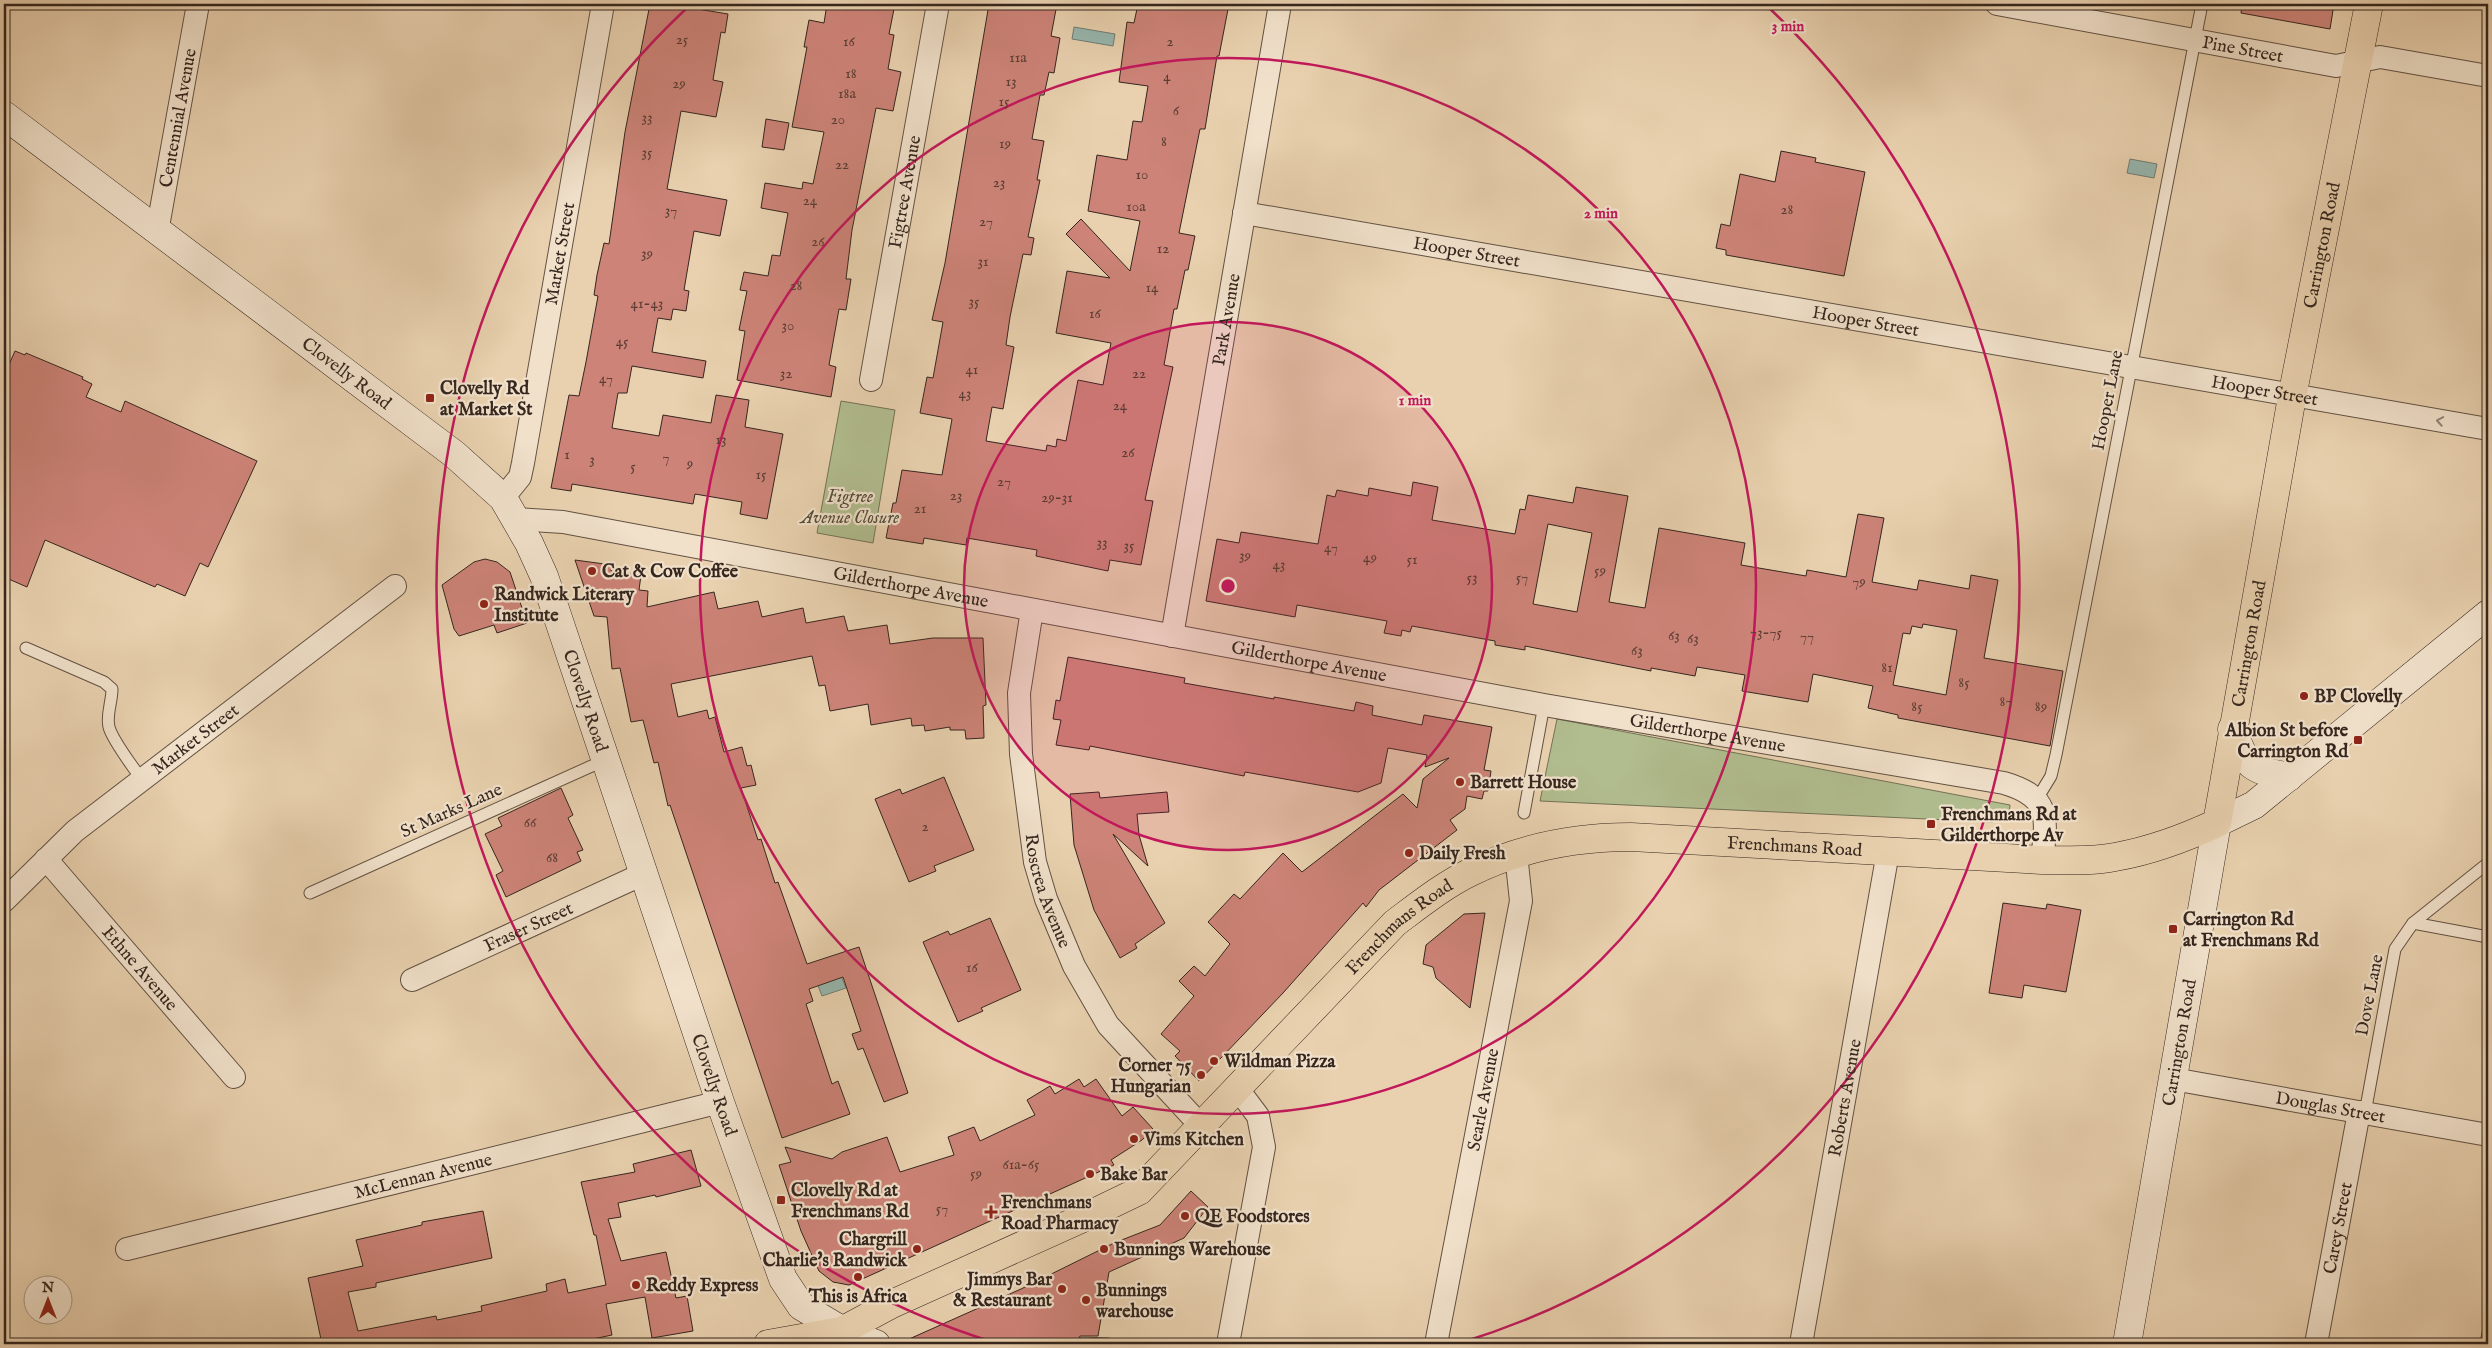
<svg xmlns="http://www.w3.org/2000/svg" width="2492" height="1348" viewBox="0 0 2492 1348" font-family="'IM FELL English',serif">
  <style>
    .green { fill: #b1bd8f; stroke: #737256 }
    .water { fill: #97b7af; stroke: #707d75 }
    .building { fill: #cd8378; stroke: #35261e; fill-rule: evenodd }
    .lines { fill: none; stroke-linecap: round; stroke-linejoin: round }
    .lane-casing { stroke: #625142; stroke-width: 13 }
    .street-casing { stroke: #625142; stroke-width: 24 }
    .secondary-casing { stroke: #35261e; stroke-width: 29 }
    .primary-casing { stroke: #35261e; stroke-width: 29 }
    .lane { stroke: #f1e1cb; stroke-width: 11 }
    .street { stroke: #f1e1cb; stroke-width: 22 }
    .secondary { stroke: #f1e1cb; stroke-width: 28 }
    .primary { stroke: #e9d1af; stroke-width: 28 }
    .oneway { stroke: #938474 }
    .ring { fill: none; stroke: #c2185b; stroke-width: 2.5 }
    .poi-dot { fill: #8f2418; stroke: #f1e1cb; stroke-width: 2 }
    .labels { text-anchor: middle; stroke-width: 4.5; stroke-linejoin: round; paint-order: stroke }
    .number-label { font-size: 15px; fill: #5b3d34 }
    .street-label { font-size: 18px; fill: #35261e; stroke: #f1e1cb }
    .poi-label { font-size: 18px; font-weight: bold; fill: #35261e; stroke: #f1e1cb; text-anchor: start }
    .park-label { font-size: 18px; font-style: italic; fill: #544c3a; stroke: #f1e1cb }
    .centre { fill: #c2185b; stroke: #f1e1cb; stroke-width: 2.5 }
    .ring-label { font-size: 15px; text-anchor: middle; font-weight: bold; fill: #c2185b; stroke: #f1e1cb; stroke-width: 4.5; stroke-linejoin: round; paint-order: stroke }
  </style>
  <rect width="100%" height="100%" fill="#e9d1af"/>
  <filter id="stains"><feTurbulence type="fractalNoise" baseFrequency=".004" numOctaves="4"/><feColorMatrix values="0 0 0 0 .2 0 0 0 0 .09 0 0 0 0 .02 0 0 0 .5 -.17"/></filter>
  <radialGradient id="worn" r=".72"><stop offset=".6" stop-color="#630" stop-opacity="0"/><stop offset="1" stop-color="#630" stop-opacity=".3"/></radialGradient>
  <g class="green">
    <polygon points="841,401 895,410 873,543 817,533"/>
    <polygon points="1557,719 2010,805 2009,817 1992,822 1540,801"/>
  </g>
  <g class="water">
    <polygon points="1074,27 1115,34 1113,46 1072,39"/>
    <polygon points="2130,159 2157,164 2154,178 2127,173"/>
    <polygon points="841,976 846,988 822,996 817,983"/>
  </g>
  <g class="building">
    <polygon points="650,4 667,4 728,14 725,33 721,32 713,80 723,82 716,117 681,111 667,189 727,200 720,236 694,231 684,290 689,291 686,311 673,309 671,320 658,318 652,352 706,361 703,378 632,366 627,393 618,393 612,428 659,436 663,415 711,423 716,395 749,400 745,427 783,434 767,519 740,514 742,502 695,494 693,504 572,484 571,491 551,488 569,395 579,396 586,362 598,296 594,295 597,275 604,243 609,244 625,132"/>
    <polygon points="827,4 895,4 889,34 894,35 888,69 901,72 893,111 876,108 852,230 846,279 851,279 846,310 839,309 829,365 836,367 831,397 737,380 745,331 739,330 747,291 740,290 744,272 768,276 772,255 780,256 788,213 761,208 765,183 802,189 803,182 813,184 824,132 792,127 807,47 804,47 809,20 824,23"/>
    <polygon points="989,4 1057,4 1051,36 1060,38 1054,73 1049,72 1044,95 1040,95 1032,139 1044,141 1037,180 1040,180 1028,237 1034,238 1031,255 1023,254 1010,317 1006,345 1014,347 1003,409 992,407 986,441 1046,451 1047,445 1056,447 1057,439 1066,441 1078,380 1103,385 1111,343 1056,333 1067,271 1110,278 1066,234 1081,219 1130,271 1140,221 1088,211 1097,155 1127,160 1133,121 1142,122 1148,86 1119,82 1127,22 1134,23 1138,4 1229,4 1219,56 1217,56 1205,129 1200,129 1179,233 1195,236 1188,270 1185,270 1177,309 1174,309 1164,365 1173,367 1145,500 1153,501 1141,565 1110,560 1108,571 1036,556 1037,550 967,538 966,545 924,538 923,544 886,538 893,503 896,503 902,470 942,475 952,419 920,413 927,377 933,378 943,322 932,320 945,263"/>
    <polygon points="2242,4 2334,4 2330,29 2241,13"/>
    <polygon points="766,119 789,123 784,150 762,147"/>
    <polygon points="1781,151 1816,158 1815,162 1865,172 1844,276 1726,255 1726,250 1716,248 1721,224 1730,226 1740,174 1775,182"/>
    <polygon points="15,351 25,355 26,353 83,377 82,379 92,384 86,397 121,412 125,401 257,461 208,567 200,563 185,596 157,584 155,587 45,540 27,587 4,577 4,376"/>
    <path d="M1413,482L1438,487L1432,520L1515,534L1520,509L1525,510L1528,495L1573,503L1576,487L1628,496L1609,602L1645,608L1659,528L1745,543L1741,565L1806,576L1807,570L1846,577L1858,514L1884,518L1872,582L1917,590L1919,580L1969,589L1971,575L1998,580L1984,658L2063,671L2050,746L1898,718V715L1868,708L1873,686L1813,674L1808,702L1742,691L1745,675L1697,667L1695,676L1651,668V671L1525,646V650L1495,645V641L1412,626L1410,632L1402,630L1401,636L1384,633L1387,621L1297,605L1295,617L1206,601L1217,539L1239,543L1241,532L1318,544L1327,495L1335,497L1337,490L1368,496L1369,488L1411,496ZM1548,524L1592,533L1577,612L1533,604ZM1923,624L1957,630L1946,695L1893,685L1903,633L1910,634L1912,626L1922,628Z"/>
    <polygon points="485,559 497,562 510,572 527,623 497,633 494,625 459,636 454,629 442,585 474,562"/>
    <polygon points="575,560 612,565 611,571 641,575 639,590 648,591 647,607 714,592 718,609 758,601 762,617 803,608 806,623 844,616 848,631 887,625 890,644 933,638 983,638 986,705 983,706 984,738 966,739 965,730 950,730 950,727 925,731 924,725 912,726 911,718 871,725 868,704 830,711 825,685 819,686 812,656 671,684 678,717 707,710 709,719 715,717 724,752 742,747 747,766 751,765 756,785 741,788 758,840 761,839 775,883 778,882 807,964 859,947 908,1093 884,1102 863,1048 858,1050 852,1034 861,1031 843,977 809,989 813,1001 806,1004 832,1084 838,1081 850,1114 782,1138 670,805 668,806 658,762 654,763 643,720 631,722 620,668 612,669 607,617 594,616"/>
    <polygon points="1068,657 1185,678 1184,683 1274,699 1274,697 1354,711 1356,702 1373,706 1372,715 1422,725 1424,715 1492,727 1484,770 1491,771 1488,791 1484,791 1482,799 1467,796 1465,809 1450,820 1457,830 1379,890 1366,907 1363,903 1283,993 1199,1081 1175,1056 1180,1051 1161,1034 1194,996 1179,981 1194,966 1205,976 1230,944 1208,922 1234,894 1240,899 1283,853 1302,872 1403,794 1417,808 1423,779 1449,758 1425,767 1427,755 1388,748 1381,783 1358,792 1245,772 1244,776 1090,746 1089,750 1056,745 1061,720 1053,719 1056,700 1060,701"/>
    <polygon points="944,777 974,850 934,866 936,871 909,882 875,799 900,789 902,794"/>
    <polygon points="561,788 573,815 568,818 583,850 577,852 581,861 506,897 496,875 503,871 485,834 502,826 498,818"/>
    <polygon points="1099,792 1100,798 1167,792 1169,812 1137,814 1139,835 1148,866 1113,834 1165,923 1135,944 1137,948 1120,958 1094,910 1074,845 1070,794"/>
    <polygon points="2003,903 2046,909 2047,904 2081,910 2066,992 2024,985 2022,998 1989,993"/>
    <polygon points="1485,913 1470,1008 1436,978 1433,967 1423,964 1426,945 1464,914"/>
    <polygon points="990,918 1021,990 981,1008 983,1011 958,1022 923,942 948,931 950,935"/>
    <polygon points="1079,1079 1084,1087 1096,1079 1122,1116 1133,1107 1153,1129 1142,1140 1111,1160 1114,1165 849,1285 833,1282 819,1271 801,1231 779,1165 791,1162 785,1147 832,1159 842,1152 887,1137 900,1172 954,1155 948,1137 974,1127 980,1141 1035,1115 1027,1100 1050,1086 1055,1094"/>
    <polygon points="691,1150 701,1186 656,1197 655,1195 618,1203 621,1217 608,1219 621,1261 666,1252 676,1298 687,1296 693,1331 652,1338 645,1297 606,1304 612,1335 579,1342 579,1344 322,1344 308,1278 363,1266 356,1240 422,1225 422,1222 483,1211 492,1258 376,1283 376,1287 348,1292 358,1331 436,1316 437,1320 482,1311 481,1306 547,1291 546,1284 565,1279 568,1293 606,1285 596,1235 594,1235 581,1182 635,1172 633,1164"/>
    <polygon points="1191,1191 1208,1207 1184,1238 1109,1272 1098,1336 1080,1336 1076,1344 898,1344 1021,1289 1114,1243 1160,1225"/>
  </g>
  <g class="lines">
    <defs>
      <g id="lane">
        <path d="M26,648L104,682L112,689C112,702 106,715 109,727C112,740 134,768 142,780"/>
        <polyline points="2037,799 2051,776 2056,755 2202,4"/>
        <polyline points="1524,813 1544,705"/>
        <polyline points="310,893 605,760"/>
        <polyline points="2413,923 2488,937"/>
        <polyline points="2365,1113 2395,949 2413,923 2488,863"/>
        <polyline points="1083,1343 1108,1344"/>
        <polyline points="2486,1344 2488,1333"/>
      </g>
      <g id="street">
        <path id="s1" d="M1997,4L2336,66L2380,57L2488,76"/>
        <path id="s2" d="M1244,213L2488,429"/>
        <path id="s3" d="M157,232L198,4"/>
        <path id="s4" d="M871,380L938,4"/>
        <path id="s5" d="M503,498L520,477L523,463L603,4"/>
        <path id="s6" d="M516,519L563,522L1544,705L2004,783C2051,797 2047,817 2042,860"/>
        <path id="s7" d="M1032,610L1019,693L1021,754L1035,862L1046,899L1074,966L1108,1025L1201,1126"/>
        <path id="s8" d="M1172,636L1280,4"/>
        <path id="s9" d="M46,859L234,1077"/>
        <path id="s10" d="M4,901L75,831L395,586"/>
        <path id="s11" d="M412,980L643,874"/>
        <path id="s12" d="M2173,1079L2488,1135"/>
        <path id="s13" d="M127,1249L720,1102"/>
        <polyline points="1228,1344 1264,1147 1258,1116 1237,1088"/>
        <path id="s14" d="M1436,1344L1521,901L1516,854"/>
        <path id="s15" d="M1801,1344L1888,852"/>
        <path id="s16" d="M2316,1344L2359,1112"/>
      </g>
      <g id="secondary">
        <path id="s17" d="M4,115L454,454L503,498L529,543L544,576L720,1102L783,1279L801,1306L843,1331L876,1344"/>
        <path d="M2232,729C2247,767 2249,769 2289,777"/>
        <path id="s18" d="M2127,1344L2217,823L2254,805L2488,614"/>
      </g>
      <g id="primary">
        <polyline points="768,1344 835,1332"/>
        <path id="s19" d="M817,1344L892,1304L1083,1218L1139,1191L1395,923C1419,905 1444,885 1471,872C1522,847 1576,837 1631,837L2042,860C2066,860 2091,862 2115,857C2149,851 2185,838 2217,823L2292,397L2369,4"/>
      </g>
    </defs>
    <use href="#lane" class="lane-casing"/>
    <use href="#street" class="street-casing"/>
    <use href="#secondary" class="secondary-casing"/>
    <use href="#primary" class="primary-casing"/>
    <use href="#lane" class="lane"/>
    <use href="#street" class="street"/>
    <use href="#secondary" class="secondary"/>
    <use href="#primary" class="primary"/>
  </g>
  <defs><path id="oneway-chevron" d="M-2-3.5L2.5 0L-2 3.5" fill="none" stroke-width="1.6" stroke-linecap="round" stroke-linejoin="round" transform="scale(1.25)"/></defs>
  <use class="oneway" href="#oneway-chevron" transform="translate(2440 421) rotate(-170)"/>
  <circle cx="1228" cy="586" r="264" fill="#c2185b" fill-opacity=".12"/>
  <g class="ring">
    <circle cx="1228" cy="586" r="264"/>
    <circle cx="1228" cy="586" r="528"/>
    <path d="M996 1343A792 792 0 0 1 688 7M1768 7A792 792 0 0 1 1460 1343"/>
  </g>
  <g class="poi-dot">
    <rect x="425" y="393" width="10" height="10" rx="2.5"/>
    <circle cx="592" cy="571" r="5"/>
    <circle cx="484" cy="604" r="5"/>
    <circle cx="2304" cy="696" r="5"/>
    <rect x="2353" y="735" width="10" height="10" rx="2.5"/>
    <circle cx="1460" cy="782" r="5"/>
    <rect x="1926" y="819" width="10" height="10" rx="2.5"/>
    <circle cx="1409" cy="853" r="5"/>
    <rect x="2168" y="924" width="10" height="10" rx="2.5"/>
    <circle cx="1214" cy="1061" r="5"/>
    <circle cx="1201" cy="1075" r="5"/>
    <circle cx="1134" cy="1139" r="5"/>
    <circle cx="1090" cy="1174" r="5"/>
    <rect x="776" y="1195" width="10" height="10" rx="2.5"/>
    <path d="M988.5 1204.5h5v5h5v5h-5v5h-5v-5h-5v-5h5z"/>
    <circle cx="1185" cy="1216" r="5"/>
    <circle cx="917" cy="1249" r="5"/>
    <circle cx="1104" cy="1249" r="5"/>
    <circle cx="858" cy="1277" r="5"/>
    <circle cx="636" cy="1285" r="5"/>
    <circle cx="1062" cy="1289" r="5"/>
    <circle cx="1086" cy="1300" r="5"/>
  </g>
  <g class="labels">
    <g class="number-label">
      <text x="682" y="44">25</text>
      <text x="849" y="46">16</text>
      <text x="1170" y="46">2</text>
      <text x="1018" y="62">11a</text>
      <text x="851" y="78">18</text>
      <text x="1167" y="81">4</text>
      <text x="1011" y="86">13</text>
      <text x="679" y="88">29</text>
      <text x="847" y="98">18a</text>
      <text x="1004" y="106">15</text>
      <text x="1176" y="115">6</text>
      <text x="647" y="122">33</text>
      <text x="838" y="124">20</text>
      <text x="1164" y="146">8</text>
      <text x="1005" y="148">19</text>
      <text x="647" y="157">35</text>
      <text x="842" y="169">22</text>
      <text x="1142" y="179">10</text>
      <text x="999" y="187">23</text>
      <text x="810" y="205">24</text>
      <text x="1136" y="211">10a</text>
      <text x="1787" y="214">28</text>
      <text x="671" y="215">37</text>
      <text x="986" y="226">27</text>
      <text x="818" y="246">26</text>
      <text x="1163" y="253">12</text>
      <text x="647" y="258">39</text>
      <text x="983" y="266">31</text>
      <text x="796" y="290">28</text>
      <text x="1152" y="292">14</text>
      <text x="974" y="306">35</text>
      <text x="647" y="308">41-43</text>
      <text x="1095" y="318">16</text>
      <text x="788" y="330">30</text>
      <text x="622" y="346">45</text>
      <text x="972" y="374">41</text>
      <text x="786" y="378">32</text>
      <text x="1139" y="378">22</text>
      <text x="606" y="383">47</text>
      <text x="965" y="398">43</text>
      <text x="1120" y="410">24</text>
      <text x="721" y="444">13</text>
      <text x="1128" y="457">26</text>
      <text x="567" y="459">1</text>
      <text x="666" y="462">7</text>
      <text x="592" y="464">3</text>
      <text x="690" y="468">9</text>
      <text x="633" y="471">5</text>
      <text x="761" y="479">15</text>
      <text x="1004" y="486">27</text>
      <text x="956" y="500">23</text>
      <text x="1057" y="502">29-31</text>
      <text x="920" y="513">21</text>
      <text x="1102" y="547">33</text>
      <text x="1129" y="550">35</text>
      <text x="1331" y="552">47</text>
      <text x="1245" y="560">39</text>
      <text x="1370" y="562">49</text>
      <text x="1412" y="564">51</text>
      <text x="1279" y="569">43</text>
      <text x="1600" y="575">59</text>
      <text x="1472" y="582">53</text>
      <text x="1522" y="582">57</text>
      <text x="1859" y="586">79</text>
      <text x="1766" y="637">73-75</text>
      <text x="1674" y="640">63</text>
      <text x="1807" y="641">77</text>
      <text x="1693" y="643">63</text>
      <text x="1637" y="655">63</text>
      <text x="1887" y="672">81</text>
      <text x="1964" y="687">85</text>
      <text x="2006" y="706">87</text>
      <text x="1917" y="711">85</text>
      <text x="2041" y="711">89</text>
      <text x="530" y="827">66</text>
      <text x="925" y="831">2</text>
      <text x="552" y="862">68</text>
      <text x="972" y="972">16</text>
      <text x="1021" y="1169">61a-65</text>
      <text x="976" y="1178">59</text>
      <text x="942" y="1213">57</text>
    </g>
    <g class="street-label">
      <text dy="6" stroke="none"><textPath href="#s1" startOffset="250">Pine Street</textPath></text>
      <text dy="6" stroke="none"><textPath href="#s3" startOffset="116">Centennial Avenue</textPath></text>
      <text dy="6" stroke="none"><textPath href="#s4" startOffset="191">Figtree Avenue</textPath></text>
      <text dy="6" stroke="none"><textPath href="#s19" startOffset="2164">Carrington Road</textPath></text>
      <text dy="6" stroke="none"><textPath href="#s2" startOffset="226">Hooper Street</textPath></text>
      <text dy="6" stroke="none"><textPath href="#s5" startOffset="254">Market Street</textPath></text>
      <text dy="6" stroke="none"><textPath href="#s8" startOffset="321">Park Avenue</textPath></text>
      <text dy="6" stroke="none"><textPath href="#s2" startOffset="631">Hooper Street</textPath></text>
      <text dy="6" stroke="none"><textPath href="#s17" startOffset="429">Clovelly Road</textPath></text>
      <text dy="6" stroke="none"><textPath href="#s2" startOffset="1036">Hooper Street</textPath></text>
      <text transform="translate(2107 400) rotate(-79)" y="6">Hooper Lane</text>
      <text dy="6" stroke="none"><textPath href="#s6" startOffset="401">Gilderthorpe Avenue</textPath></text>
      <text dy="6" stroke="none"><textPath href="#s19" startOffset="1759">Carrington Road</textPath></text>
      <text dy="6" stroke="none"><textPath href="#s6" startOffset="806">Gilderthorpe Avenue</textPath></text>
      <text dy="6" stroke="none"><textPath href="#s17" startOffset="849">Clovelly Road</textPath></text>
      <text dy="6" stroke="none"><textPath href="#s6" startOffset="1211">Gilderthorpe Avenue</textPath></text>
      <text dy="6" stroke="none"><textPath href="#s10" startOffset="251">Market Street</textPath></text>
      <text transform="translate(451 810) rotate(-24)" y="6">St Marks Lane</text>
      <text dy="6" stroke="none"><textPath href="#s19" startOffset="1148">Frenchmans Road</textPath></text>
      <text dy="6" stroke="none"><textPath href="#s7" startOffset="285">Roscrea Avenue</textPath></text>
      <text dy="6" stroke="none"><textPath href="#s11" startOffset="128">Fraser Street</textPath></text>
      <text dy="6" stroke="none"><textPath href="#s19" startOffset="728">Frenchmans Road</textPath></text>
      <text dy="6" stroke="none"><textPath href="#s9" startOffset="144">Ethne Avenue</textPath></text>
      <text transform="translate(2369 995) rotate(-79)" y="6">Dove Lane</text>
      <text dy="6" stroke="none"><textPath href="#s18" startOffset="306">Carrington Road</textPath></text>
      <text dy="6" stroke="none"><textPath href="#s17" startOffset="1254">Clovelly Road</textPath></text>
      <text dy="6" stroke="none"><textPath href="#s15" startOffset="250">Roberts Avenue</textPath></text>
      <text dy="6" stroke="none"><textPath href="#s14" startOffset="249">Searle Avenue</textPath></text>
      <text dy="6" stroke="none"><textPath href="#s12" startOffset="160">Douglas Street</textPath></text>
      <text dy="6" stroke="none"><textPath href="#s13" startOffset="305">McLennan Avenue</textPath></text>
      <text dy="6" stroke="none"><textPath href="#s16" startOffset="118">Carey Street</textPath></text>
    </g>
    <g class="poi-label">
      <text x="440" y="394">Clovelly Rd<tspan x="440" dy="21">at Market St</tspan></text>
      <text x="602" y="577">Cat &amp; Cow Coffee</text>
      <text x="494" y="600">Randwick Literary<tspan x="494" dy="21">Institute</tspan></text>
      <text x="2314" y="702">BP Clovelly</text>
      <text x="2348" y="736" text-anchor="end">Albion St before<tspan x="2348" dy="21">Carrington Rd</tspan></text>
      <text x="1470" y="788">Barrett House</text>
      <text x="1941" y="820">Frenchmans Rd at<tspan x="1941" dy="21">Gilderthorpe Av</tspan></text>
      <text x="1419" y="859">Daily Fresh</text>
      <text x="2183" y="925">Carrington Rd<tspan x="2183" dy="21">at Frenchmans Rd</tspan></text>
      <text x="1224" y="1067">Wildman Pizza</text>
      <text x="1191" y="1071" text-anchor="end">Corner 75<tspan x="1191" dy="21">Hungarian</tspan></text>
      <text x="1144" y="1145">Vims Kitchen</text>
      <text x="1100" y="1180">Bake Bar</text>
      <text x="791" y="1196">Clovelly Rd at<tspan x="791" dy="21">Frenchmans Rd</tspan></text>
      <text x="1001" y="1208">Frenchmans<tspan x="1001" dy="21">Road Pharmacy</tspan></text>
      <text x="1195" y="1222">QE Foodstores</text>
      <text x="907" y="1245" text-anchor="end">Chargrill<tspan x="907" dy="21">Charlie's Randwick</tspan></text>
      <text x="1114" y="1255">Bunnings Warehouse</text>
      <text x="1052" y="1285" text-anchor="end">Jimmys Bar<tspan x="1052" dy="21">&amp; Restaurant</tspan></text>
      <text x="646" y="1291">Reddy Express</text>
      <text x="1096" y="1296">Bunnings<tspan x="1096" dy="21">warehouse</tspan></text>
      <text x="858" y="1302" text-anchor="middle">This is Africa</text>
    </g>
    <g class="park-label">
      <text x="850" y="502">Figtree<tspan x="850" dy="21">Avenue Closure</tspan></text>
    </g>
  </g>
  <circle cx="1228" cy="586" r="8" class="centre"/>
  <g class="ring-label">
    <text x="1788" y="31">3 min</text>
    <text x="1601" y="218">2 min</text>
    <text x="1415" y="405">1 min</text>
  </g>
  <rect width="2492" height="1348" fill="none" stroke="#e9d1af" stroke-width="20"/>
  <rect x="5" y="5" width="2482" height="1338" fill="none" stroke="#35261e" stroke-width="2.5"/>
  <rect x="10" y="10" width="2472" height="1328" fill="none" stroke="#35261e"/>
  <g transform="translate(48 1300)"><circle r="24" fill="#f1e1cb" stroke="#a69686"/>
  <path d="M0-4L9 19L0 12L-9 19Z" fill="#8f2418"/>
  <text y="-8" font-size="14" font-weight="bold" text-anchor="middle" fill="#35261e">N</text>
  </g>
  <rect width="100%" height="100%" filter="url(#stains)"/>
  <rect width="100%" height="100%" fill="url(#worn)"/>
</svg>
